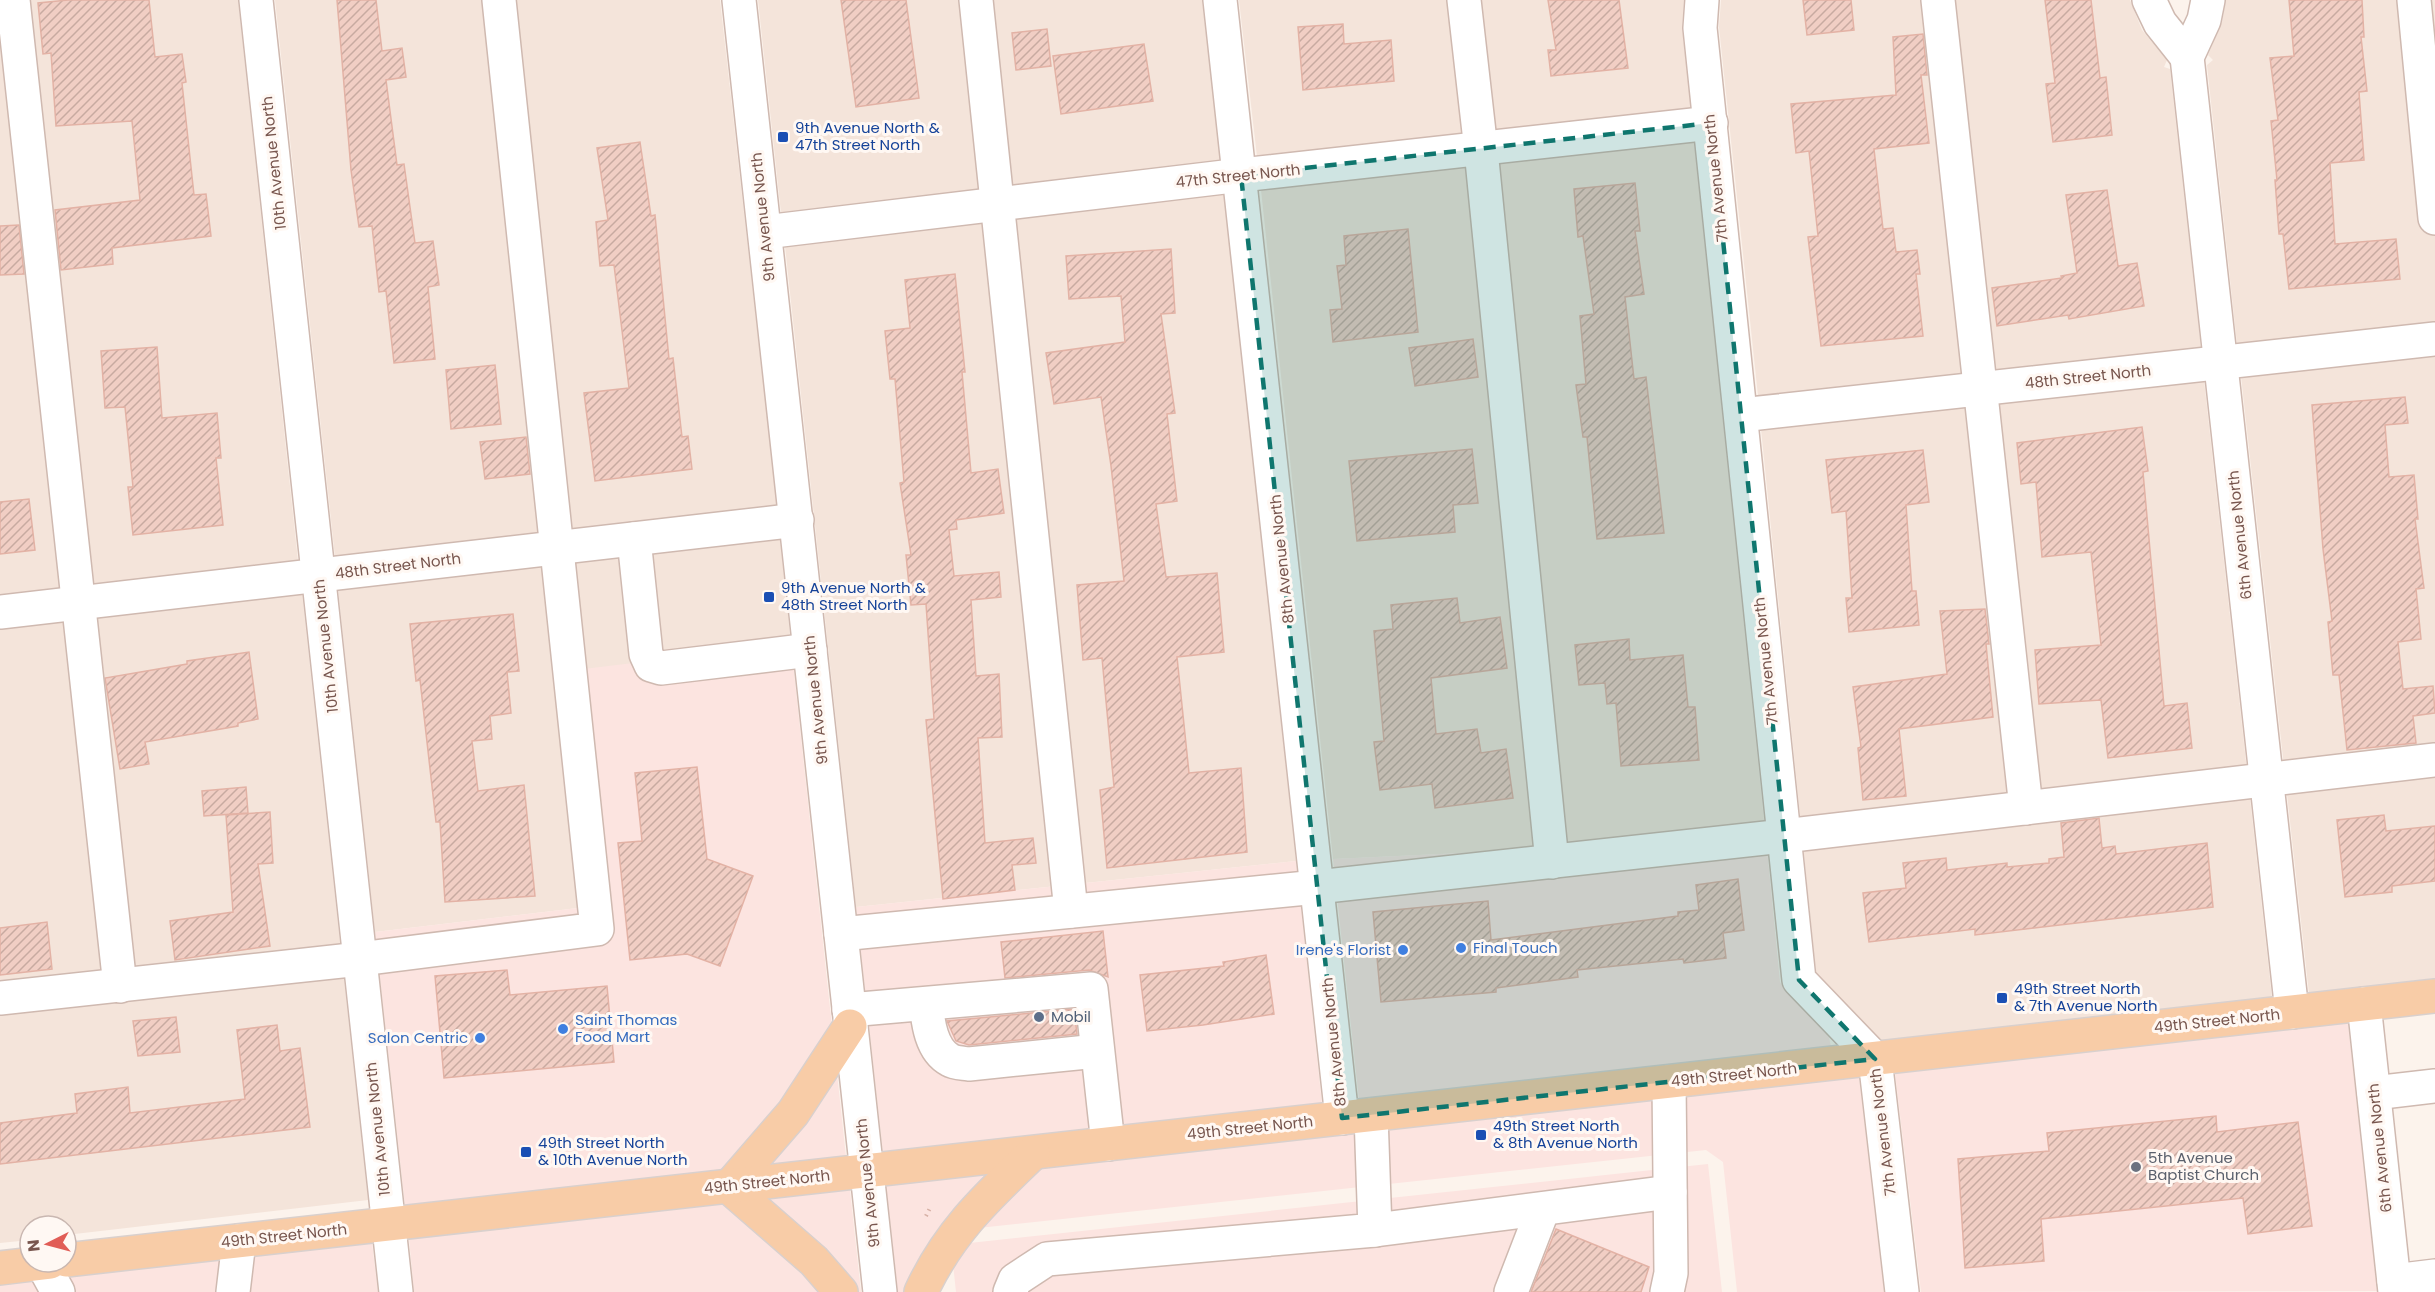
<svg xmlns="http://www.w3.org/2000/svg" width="2435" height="1292" viewBox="0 0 2435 1292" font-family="Poppins,sans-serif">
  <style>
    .residential { fill: #f4e4da }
    .commercial { fill: #fce4e0 }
    .building { fill: url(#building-hatch); stroke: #e3b2a5; stroke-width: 1.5 }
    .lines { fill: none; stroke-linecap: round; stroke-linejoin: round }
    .minor-casing { stroke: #cfb9b0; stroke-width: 36 }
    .major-casing { stroke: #d9d0cd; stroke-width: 36 }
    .path { stroke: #d7b1a6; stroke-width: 4; stroke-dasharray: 1.5 4.5; stroke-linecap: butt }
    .minor { stroke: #fff; stroke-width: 33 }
    .major { stroke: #f8cca7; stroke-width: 33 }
    .marked { fill: #0f766e; fill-opacity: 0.2; stroke: #0f766e; stroke-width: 4.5; stroke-dasharray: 12 8; stroke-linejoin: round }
    .transit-dot { fill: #1a4fb4; stroke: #fff8f3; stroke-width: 2 }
    .shop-dot { fill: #3f7fe0; stroke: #fff8f3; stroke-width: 2 }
    .service-dot { fill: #5c6f8a; stroke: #fff8f3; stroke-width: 2 }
    .worship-dot { fill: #6b7280; stroke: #fff8f3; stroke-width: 2 }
    .labels { text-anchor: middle; stroke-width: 6; stroke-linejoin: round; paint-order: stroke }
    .transit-label { font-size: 15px; fill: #164399; stroke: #fff8f3; text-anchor: start }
    .street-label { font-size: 15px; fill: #78564e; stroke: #fff8f3 }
    .shop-label { font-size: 15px; fill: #366cbe; stroke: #fff8f3; text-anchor: start }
    .service-label { font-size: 15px; fill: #4e5e75; stroke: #fff8f3; text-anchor: start }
    .worship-label { font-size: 15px; fill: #5b616d; stroke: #fff8f3; text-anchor: start }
  </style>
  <defs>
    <pattern id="building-hatch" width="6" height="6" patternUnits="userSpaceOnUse" patternTransform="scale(1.5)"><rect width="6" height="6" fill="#f1cec4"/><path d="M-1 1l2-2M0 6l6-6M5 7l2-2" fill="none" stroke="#c8aaa1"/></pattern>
  </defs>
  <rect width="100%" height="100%" fill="#fcf3ec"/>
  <g class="residential">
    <polygon points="0,0 238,0 298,561 0,596"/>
    <polygon points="275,0 720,0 777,506 335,557"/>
    <polygon points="758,0 1202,0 1221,161 781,213"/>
    <polygon points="1239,0 1684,0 1682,27 1691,109 1257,157"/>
    <polygon points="1721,0 2130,0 2142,30 2167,60 2164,67 2170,69 2201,348 1758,396 1719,27"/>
    <polygon points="2226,0 2435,0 2435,322 2237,344 2207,65 2213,60 2208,55 2222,22"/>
    <polygon points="1694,141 1766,839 1333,859 1261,190"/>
    <polygon points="1224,194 1296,861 856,907 785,246"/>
    <polygon points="2435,355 2435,978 2309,994 2241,376"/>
    <polygon points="2204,380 2272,998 1883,1042 1816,973 1761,429"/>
    <polygon points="780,539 791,644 595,906 375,932 338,589"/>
    <polygon points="302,593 368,1200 66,1235 66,1226 30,1226 30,1240 0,1243 0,629"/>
  </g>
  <g class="commercial">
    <polygon points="791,644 846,1157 405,1206 375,932 595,906 567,671"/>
    <polygon points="1766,839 1780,982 1785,991 1829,1037 1831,1047 1359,1100 1333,859"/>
    <polygon points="1296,861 1322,1104 883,1153 856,907"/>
    <polygon points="2348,1023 2377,1291 1921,1292 1895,1073"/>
    <polygon points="1859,1077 1884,1292 1737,1292 1723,1162 1706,1150 950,1231 935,1247 940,1292 898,1292 886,1185"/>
    <polygon points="1708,1164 1722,1292 956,1292 951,1245"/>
    <polygon points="850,1190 861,1292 414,1292 409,1238"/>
    <polygon points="372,1243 378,1292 0,1292 0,1284"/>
  </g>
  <g class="building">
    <polygon points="68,0 149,0 155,57 182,54 186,82 182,83 194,195 206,194 211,236 112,248 113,264 61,270 55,210 140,200 132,121 56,126 51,53 43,54 38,3"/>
    <polygon points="337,0 376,0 382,51 402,48 406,77 386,80 397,165 404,164 415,243 433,241 439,285 428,287 435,359 394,363 386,291 379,292 372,226 359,227 351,170"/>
    <polygon points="841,0 906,0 919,98 856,107"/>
    <polygon points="1548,0 1619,0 1628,68 1551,76 1548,50 1556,50"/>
    <polygon points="1803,0 1851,0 1854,30 1807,35"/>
    <polygon points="2045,0 2091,0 2100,78 2106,77 2112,135 2053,142 2046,84 2055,83"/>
    <polygon points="2289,0 2362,0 2364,37 2361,37 2367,91 2359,92 2364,160 2330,163 2335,244 2396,239 2400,279 2289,289 2283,234 2279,234 2275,180 2277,180 2271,121 2278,120 2270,58 2294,56"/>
    <polygon points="1343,24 1344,44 1391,40 1394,81 1303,90 1298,27"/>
    <polygon points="1047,29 1051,66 1016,70 1012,33"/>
    <polygon points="1923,34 1927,75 1921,75 1929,143 1874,149 1883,229 1893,228 1896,252 1917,250 1920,274 1916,274 1923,336 1821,346 1808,237 1818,236 1809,151 1796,153 1791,104 1896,95 1893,37"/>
    <polygon points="1144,44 1153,101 1061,114 1053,56"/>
    <polygon points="640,142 651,216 655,215 669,359 673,358 682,437 688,436 692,469 595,481 584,393 629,388 614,265 600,266 596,222 608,220 597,148"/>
    <polygon points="1635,183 1640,231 1635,231 1644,294 1625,297 1634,379 1646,377 1664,533 1597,539 1587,437 1583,437 1576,385 1586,384 1580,316 1594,314 1583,236 1578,237 1574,189"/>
    <polygon points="2107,190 2118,266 2137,263 2144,306 2069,319 2068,315 1997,326 1992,288 2062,278 2061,276 2077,273 2066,195"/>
    <polygon points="19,225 24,274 0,275 0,226"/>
    <polygon points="1408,229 1418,332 1333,342 1330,310 1342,309 1337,266 1346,265 1344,236"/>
    <polygon points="1171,249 1175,313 1161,314 1175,413 1167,414 1177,501 1156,504 1166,577 1217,573 1224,652 1177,657 1189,773 1241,768 1247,852 1107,868 1100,790 1114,787 1102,658 1083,660 1077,585 1124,581 1111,466 1101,397 1054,404 1046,353 1125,342 1121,296 1069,299 1066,256"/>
    <polygon points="955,274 965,372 962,372 971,473 998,469 1004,513 956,520 957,529 949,530 954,576 999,572 1001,597 971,600 976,676 999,674 1002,737 978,738 985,843 1033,838 1036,863 1012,865 1015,890 943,899 926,720 934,719 926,604 911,605 906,555 911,555 900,483 904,482 895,379 890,379 885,331 910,328 905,280"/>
    <polygon points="1473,339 1478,377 1415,386 1409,348"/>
    <polygon points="157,347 162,418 217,413 221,458 216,458 223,525 133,535 128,487 133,487 125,407 105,408 101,351"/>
    <polygon points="495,365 501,424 451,429 446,370"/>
    <polygon points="2405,397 2408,423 2385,425 2389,477 2414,475 2418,519 2415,519 2424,588 2416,589 2421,639 2398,642 2403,689 2433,686 2435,713 2413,716 2416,743 2347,750 2339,675 2333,675 2328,622 2332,621 2323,549 2312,405"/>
    <polygon points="2142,427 2148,471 2143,472 2164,706 2187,703 2192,748 2108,758 2101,700 2039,704 2035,650 2101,645 2091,552 2042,557 2036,482 2021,484 2017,443"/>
    <polygon points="526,437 530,474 485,479 480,442"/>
    <polygon points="1472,449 1478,503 1453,505 1455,532 1357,541 1349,461"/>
    <polygon points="1923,450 1929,502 1906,505 1912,591 1916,591 1919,625 1849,632 1846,598 1852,598 1846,511 1832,513 1826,460"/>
    <polygon points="29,499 35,550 0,554 0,502"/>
    <polygon points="1457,598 1460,623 1500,617 1507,668 1431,678 1436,734 1477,729 1481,753 1506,749 1513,798 1435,808 1432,784 1380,790 1374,742 1384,741 1374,631 1393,629 1391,605"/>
    <polygon points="1985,609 1989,644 1986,644 1993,717 1899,729 1906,796 1863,800 1858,748 1861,747 1853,687 1947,674 1940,611"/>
    <polygon points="513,614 519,671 507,672 511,713 490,716 492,739 472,741 478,791 524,785 535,896 445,902 440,822 436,822 420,680 416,681 410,624"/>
    <polygon points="1629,639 1630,660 1683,655 1688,707 1695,707 1699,760 1621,766 1616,703 1607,704 1605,683 1579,685 1575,645"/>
    <polygon points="249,652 258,719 238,723 238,726 145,742 149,764 120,769 105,678 187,664 187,661"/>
    <polygon points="697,767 707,859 753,876 720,966 687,954 630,960 618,843 642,841 635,773"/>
    <polygon points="246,787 248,813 204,816 202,791"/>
    <polygon points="270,812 273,863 258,864 270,946 175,960 170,921 233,912 226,815"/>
    <polygon points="2384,815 2386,831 2435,826 2435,881 2392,886 2392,892 2345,897 2337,820"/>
    <polygon points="2099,818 2102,848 2115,846 2116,854 2207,843 2213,907 1975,935 1975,929 1869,942 1863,893 1906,888 1903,863 1946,858 1947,870 2007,863 2007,867 2049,863 2049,859 2064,857 2061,823"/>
    <polygon points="1738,879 1744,930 1723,933 1726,958 1684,963 1683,959 1577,970 1578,977 1496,988 1496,992 1381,1002 1373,912 1488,901 1491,940 1678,916 1678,912 1699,910 1696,885"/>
    <polygon points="47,922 52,969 0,975 0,928"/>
    <polygon points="1103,931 1108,977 1089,970 1005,978 1001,942"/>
    <polygon points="1266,955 1274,1014 1203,1025 1147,1031 1140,975 1224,966 1223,962"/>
    <polygon points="507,970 510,995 607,986 614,1062 444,1078 435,976"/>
    <polygon points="1074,1009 1077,1034 969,1045 956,1041 947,1021"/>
    <polygon points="176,1017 180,1052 138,1056 133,1021"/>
    <polygon points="277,1025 280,1051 300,1048 310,1127 0,1164 0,1123 77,1113 75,1094 128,1087 130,1113 245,1099 237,1030"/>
    <polygon points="2216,1116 2217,1132 2298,1122 2312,1226 2248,1234 2243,1198 2041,1219 2044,1261 1965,1268 1958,1159 2049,1151 2047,1133"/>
    <polygon points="1556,1229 1649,1267 1641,1292 1531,1292"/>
  </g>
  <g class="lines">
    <defs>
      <g id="minor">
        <polyline points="13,0 120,986"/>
        <polyline points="256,0 396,1292"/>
        <polyline points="739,0 880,1292"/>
        <polyline points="976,0 1071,911"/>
        <polyline points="1220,0 1342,1118"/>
        <polyline points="1464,0 1481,150 1552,862"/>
        <polyline points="1702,0 1700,28 1799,980 1875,1059 1902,1292"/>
        <polyline points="1938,0 2026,808"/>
        <polyline points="2149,0 2160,23 2187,57"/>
        <polyline points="2208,0 2204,20 2187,57 2292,1012"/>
        <polyline points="2414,0 2435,218"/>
        <polyline points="765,232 1241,175 1711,123"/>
        <polyline points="1741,415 2435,339"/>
        <polyline points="634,539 646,654 651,665 661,668 810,650"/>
        <polyline points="0,612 797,520"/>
        <polyline points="841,934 1317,887 1784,836 2435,760"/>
        <polyline points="0,998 360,959 597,929 499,0"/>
        <path d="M926,1004C928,1022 931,1050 950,1060C955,1063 963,1063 969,1064L1097,1051"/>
        <polyline points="2364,1004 2395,1292"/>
        <polyline points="849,1010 1091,989 1108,1144"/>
        <polyline points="2374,1093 2435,1086"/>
        <polyline points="1375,1230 1670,1192"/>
        <polyline points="42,1263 58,1292"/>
        <polyline points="2394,1281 2435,1276"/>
        <polyline points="233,1292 239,1241"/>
        <polyline points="1010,1292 1015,1280 1047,1259 1375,1230 1371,1115"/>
        <polyline points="1511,1292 1543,1209"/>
        <polyline points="1667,1292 1671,1273 1669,1082"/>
      </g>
      <g id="major">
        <polyline points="729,1187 793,1113 850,1026"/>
        <polyline points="729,1187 814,1261 841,1292"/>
        <polyline points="66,1260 2435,996"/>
        <polyline points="0,1268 50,1262"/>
        <path d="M921,1292C949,1232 986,1198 1033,1153"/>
      </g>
    </defs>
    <use href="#minor" class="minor-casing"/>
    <use href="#major" class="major-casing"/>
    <polyline class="path" points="926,1216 931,1206"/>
    <use href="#minor" class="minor"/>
    <use href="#major" class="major"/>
  </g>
  <path class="marked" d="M1711,123L1799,980L1875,1059L1342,1118L1241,175Z"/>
  <g class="transit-dot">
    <rect x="777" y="131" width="12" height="12" rx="3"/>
    <rect x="763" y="591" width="12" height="12" rx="3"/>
    <rect x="1996" y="992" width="12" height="12" rx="3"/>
    <rect x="1475" y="1129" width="12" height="12" rx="3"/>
    <rect x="520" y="1146" width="12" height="12" rx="3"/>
  </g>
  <g class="shop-dot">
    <circle cx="1461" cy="948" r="6"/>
    <circle cx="1403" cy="950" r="6"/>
    <circle cx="563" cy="1029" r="6"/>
    <circle cx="480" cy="1038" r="6"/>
  </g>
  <circle class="service-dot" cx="1039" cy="1017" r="6"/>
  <circle class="worship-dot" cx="2136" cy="1167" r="6"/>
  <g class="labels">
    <g class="transit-label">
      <text x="795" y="133">9th Avenue North &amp;<tspan x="795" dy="17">47th Street North</tspan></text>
      <text x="781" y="593">9th Avenue North &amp;<tspan x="781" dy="17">48th Street North</tspan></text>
      <text x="2014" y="994">49th Street North<tspan x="2014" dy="17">&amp; 7th Avenue North</tspan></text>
      <text x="1493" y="1131">49th Street North<tspan x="1493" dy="17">&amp; 8th Avenue North</tspan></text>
      <text x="538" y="1148">49th Street North<tspan x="538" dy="17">&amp; 10th Avenue North</tspan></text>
    </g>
    <g class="street-label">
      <text transform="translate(274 163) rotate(-96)" y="5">10th Avenue North</text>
      <text transform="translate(1238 176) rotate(-6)" y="5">47th Street North</text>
      <text transform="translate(1716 178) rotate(-96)" y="5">7th Avenue North</text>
      <text transform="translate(763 217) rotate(-96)" y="5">9th Avenue North</text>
      <text transform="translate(2088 377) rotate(-6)" y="5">48th Street North</text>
      <text transform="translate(2240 535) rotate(-96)" y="5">6th Avenue North</text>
      <text transform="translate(1282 559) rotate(-96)" y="5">8th Avenue North</text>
      <text transform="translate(398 566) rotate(-7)" y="5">48th Street North</text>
      <text transform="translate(326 646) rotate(-96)" y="5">10th Avenue North</text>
      <text transform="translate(1766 661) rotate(-96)" y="5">7th Avenue North</text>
      <text transform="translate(816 700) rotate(-96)" y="5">9th Avenue North</text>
      <text transform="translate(2217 1021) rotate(-6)" y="5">49th Street North</text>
      <text transform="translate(1334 1042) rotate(-96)" y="5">8th Avenue North</text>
      <text transform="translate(1734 1075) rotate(-6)" y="5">49th Street North</text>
      <text transform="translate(1250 1128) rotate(-6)" y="5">49th Street North</text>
      <text transform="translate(378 1129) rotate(-96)" y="5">10th Avenue North</text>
      <text transform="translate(1883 1132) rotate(-97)" y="5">7th Avenue North</text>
      <text transform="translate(2380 1148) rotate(-96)" y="5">6th Avenue North</text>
      <text transform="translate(767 1182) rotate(-6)" y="5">49th Street North</text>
      <text transform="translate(868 1183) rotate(-96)" y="5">9th Avenue North</text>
      <text transform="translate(284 1236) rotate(-6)" y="5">49th Street North</text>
    </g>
    <g class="shop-label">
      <text x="1473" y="953">Final Touch</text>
      <text x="1391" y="955" text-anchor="end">Irene's Florist</text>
      <text x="575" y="1025">Saint Thomas<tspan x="575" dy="17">Food Mart</tspan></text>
      <text x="468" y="1043" text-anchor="end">Salon Centric</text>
    </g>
    <g class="service-label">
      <text x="1051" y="1022">Mobil</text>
    </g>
    <g class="worship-label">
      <text x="2148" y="1163">5th Avenue<tspan x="2148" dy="17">Baptist Church</tspan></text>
    </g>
  </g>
  <g transform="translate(48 1244) rotate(264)"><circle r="28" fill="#fff8f3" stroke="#c9b7b1" stroke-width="1.5"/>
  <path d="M0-4.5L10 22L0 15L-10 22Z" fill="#e15d56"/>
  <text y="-9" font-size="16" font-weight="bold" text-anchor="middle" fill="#78564e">N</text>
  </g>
</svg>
